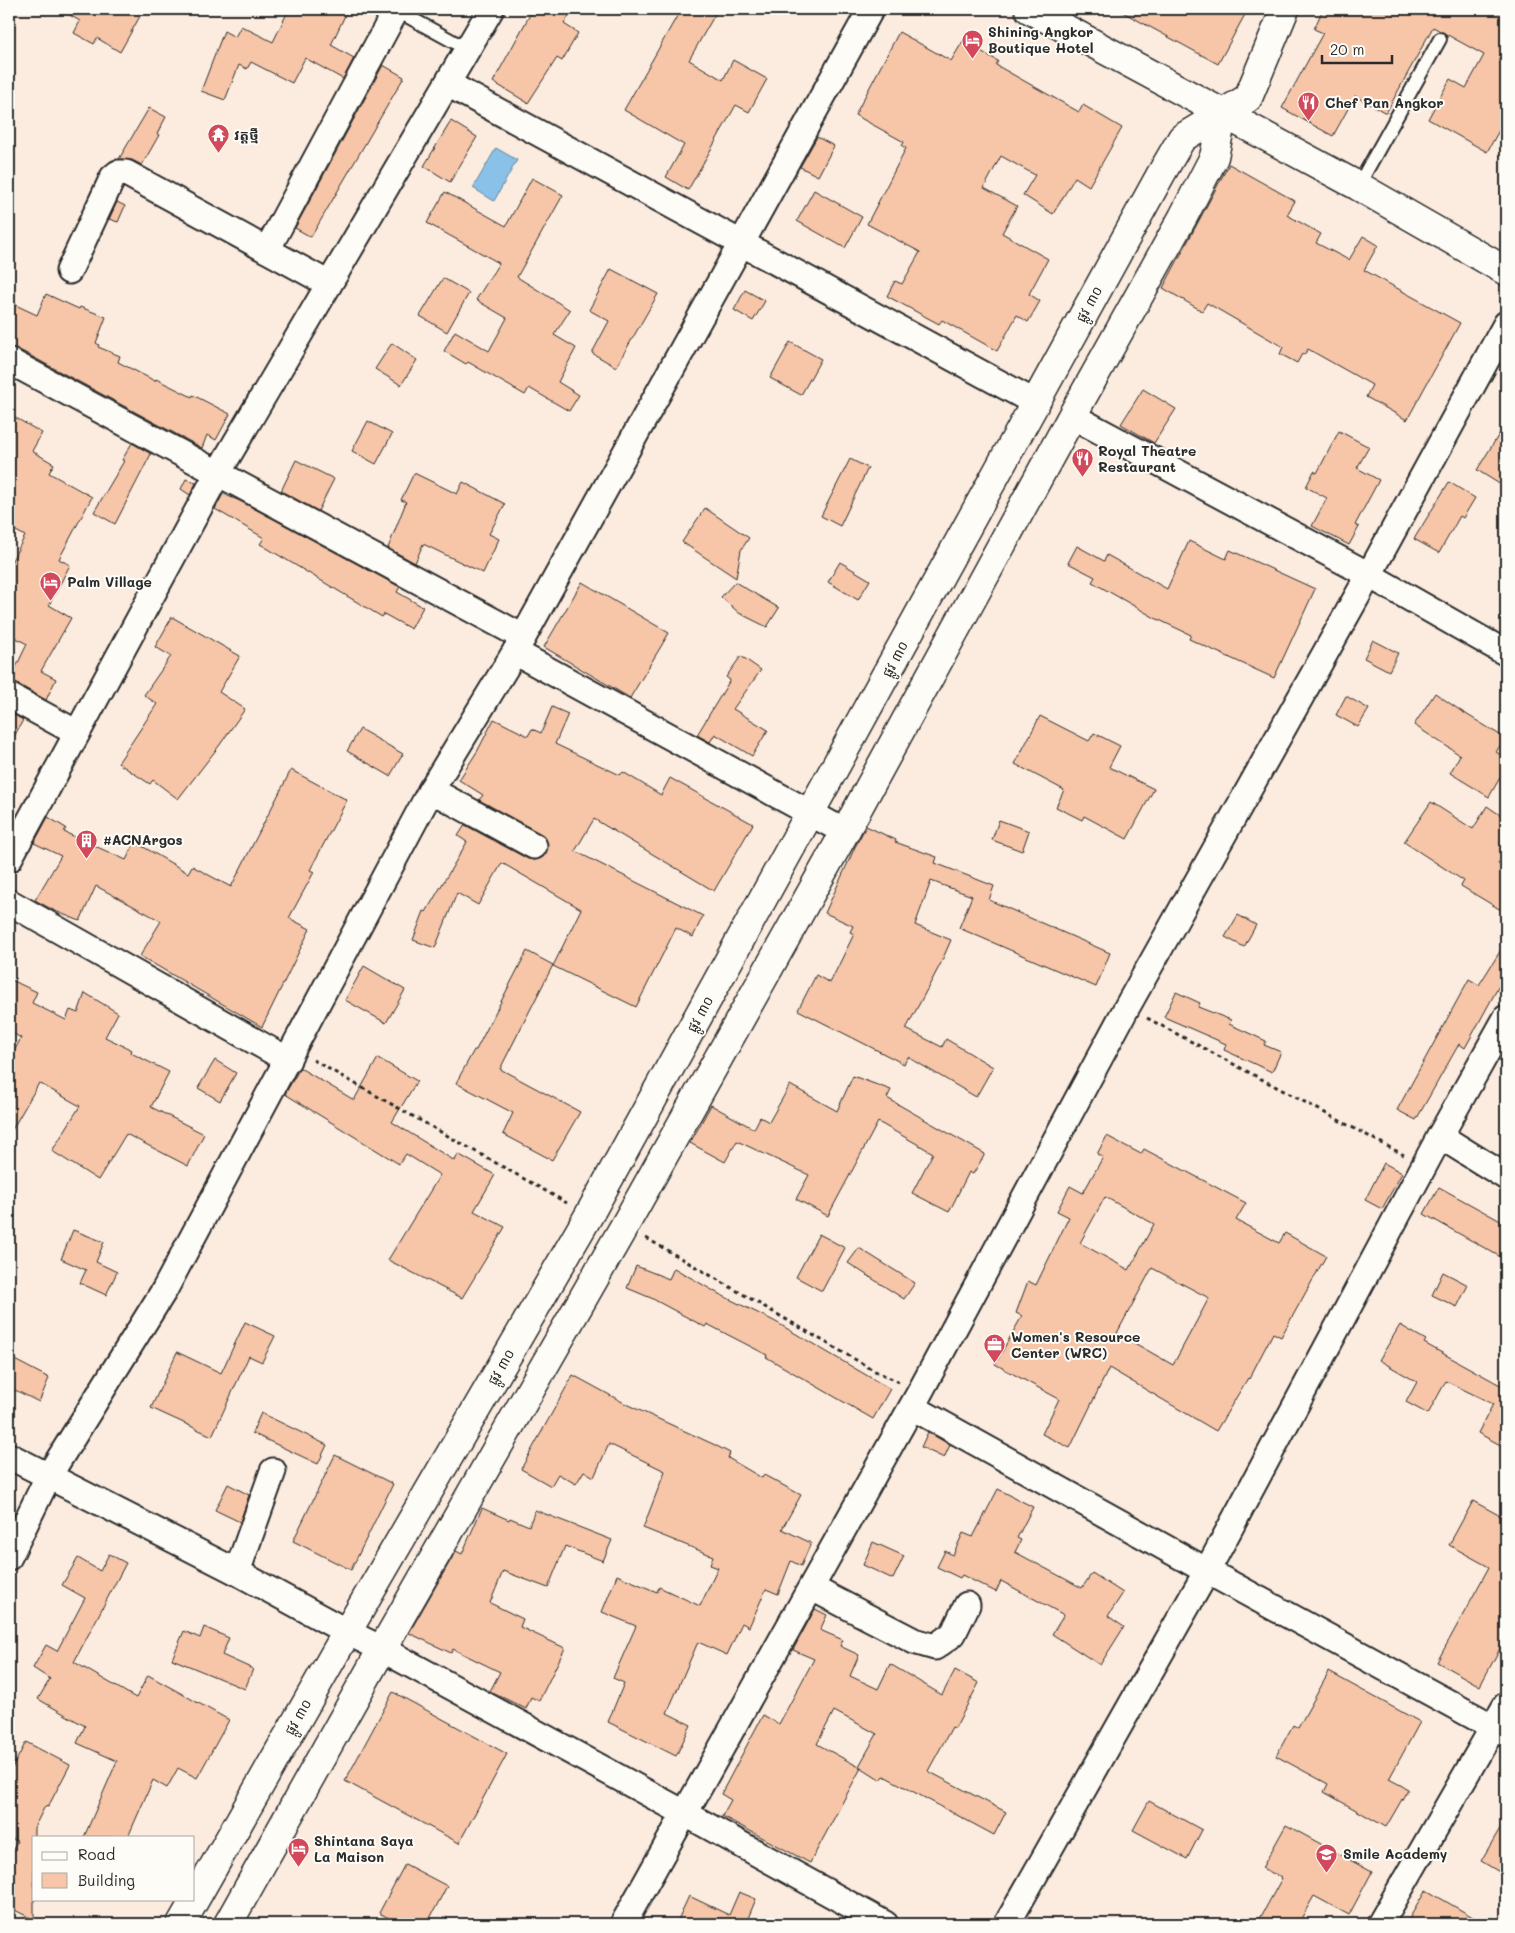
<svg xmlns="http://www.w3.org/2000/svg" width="1515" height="1933" viewBox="0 0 1515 1933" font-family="Mali,'Noto Sans Khmer',sans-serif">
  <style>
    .water { fill: #8ac1e8; stroke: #64859c }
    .building { fill: #f7c5a7; stroke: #2b2b2b; fill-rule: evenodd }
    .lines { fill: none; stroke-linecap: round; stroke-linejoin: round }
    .service-casing { stroke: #2b2b2b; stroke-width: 16 }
    .minor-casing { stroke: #2b2b2b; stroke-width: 29 }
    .tertiary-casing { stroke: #2b2b2b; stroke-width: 31 }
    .secondary-casing { stroke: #2b2b2b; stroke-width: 31 }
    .path { stroke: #2b2b2b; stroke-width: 3; stroke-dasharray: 4 4; stroke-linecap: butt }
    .service { stroke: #fdfcf7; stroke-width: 12 }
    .minor { stroke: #fdfcf7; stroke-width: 25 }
    .tertiary { stroke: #fdfcf7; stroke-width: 28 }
    .secondary { stroke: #fdfcf7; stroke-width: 28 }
    .labels { text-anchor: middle; stroke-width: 4; stroke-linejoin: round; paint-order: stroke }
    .poi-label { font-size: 14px; font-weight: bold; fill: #2b2b2b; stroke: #fdfcf7; text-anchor: start }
    .street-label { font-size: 14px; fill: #2b2b2b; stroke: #fdfcf7 }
  </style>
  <rect width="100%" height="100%" fill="#fbecdf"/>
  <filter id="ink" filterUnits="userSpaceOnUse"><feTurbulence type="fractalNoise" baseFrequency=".02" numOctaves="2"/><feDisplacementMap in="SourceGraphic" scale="10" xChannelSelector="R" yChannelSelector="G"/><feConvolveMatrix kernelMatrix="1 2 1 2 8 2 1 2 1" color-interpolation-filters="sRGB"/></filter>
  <g filter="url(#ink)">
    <polygon class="water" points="496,148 517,160 494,201 473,188"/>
    <g class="building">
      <polygon points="59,9 144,9 120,52 97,38 94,44 74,33 80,21"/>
      <polygon points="289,9 348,9 331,45 354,58 343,79 305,58 292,83 251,62 247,69 239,65 225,100 201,91 224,31 235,37 241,26 273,42"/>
      <polygon points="533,9 573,9 564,24 578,33 562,61 557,58 528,103 493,82"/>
      <polygon points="681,9 718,9 689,60 723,80 733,60 767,79 749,112 736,105 688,190 666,177 684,145 624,110"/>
      <polygon points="1117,9 1248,9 1218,64"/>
      <polygon points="1323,9 1506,9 1506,118 1487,152 1428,119 1450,79 1466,88 1484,55 1433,27 1386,113 1355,96 1333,136 1282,108 1323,33 1314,29"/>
      <polygon points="899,32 951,61 963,41 998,61 996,65 1079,112 1083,105 1122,128 1089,186 1075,177 1053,214 1023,195 1035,175 1001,156 984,188 1017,206 1002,233 1048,259 1029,294 1040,301 1028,322 1017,315 997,351 942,320 939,324 887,296 895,281 902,284 920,252 867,224 906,148 902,146 904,142 855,115"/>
      <polygon points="383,65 404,77 311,237 295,228"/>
      <polygon points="149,108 166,117 157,134 159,135 142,165 132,160 119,159"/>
      <polygon points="451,121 477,137 450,182 424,166"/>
      <polygon points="817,137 834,146 818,176 800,167"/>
      <polygon points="1229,164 1295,201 1287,215 1321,234 1316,243 1349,260 1363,236 1378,245 1364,270 1460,323 1407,420 1366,397 1372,385 1308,349 1304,355 1302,354 1297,363 1280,354 1283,347 1207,303 1202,311 1163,288"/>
      <polygon points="532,178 563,195 517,277 570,310 554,335 576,348 558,382 579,395 569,411 529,388 525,395 468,362 466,364 444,351 455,331 489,351 507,318 476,300 499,263 427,223 445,192 506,226"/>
      <polygon points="814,190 862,217 845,248 797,221"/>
      <polygon points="117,202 125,206 118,222 109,219"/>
      <polygon points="611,269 658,294 616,367 592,353 609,321 589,310"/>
      <polygon points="443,278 469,293 447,332 420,316"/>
      <polygon points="745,290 765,301 753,321 734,310"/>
      <polygon points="46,294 79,309 80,307 106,317 96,343 99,345 98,347 120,356 118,362 155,381 156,379 192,397 193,395 230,414 216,440 207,435 202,448 16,348 9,347 9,302 37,315"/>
      <polygon points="790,342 821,359 801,395 770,378"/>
      <polygon points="392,343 417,360 401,385 375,369"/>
      <polygon points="1143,389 1176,409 1154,443 1121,424"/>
      <polygon points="9,414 42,433 32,451 54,464 49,473 92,497 59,559 70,565 49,605 71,618 41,671 56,679 46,700 16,683 9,682 27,644 9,634 9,566 25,536 9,527"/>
      <polygon points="368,421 392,434 376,464 352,451"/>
      <polygon points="1506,423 1506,488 1477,470"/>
      <polygon points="1339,431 1369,447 1357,468 1379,480 1355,525 1359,527 1349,545 1312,526 1327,498 1306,487 1314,471 1317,473"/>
      <polygon points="132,443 151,454 115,524 94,512 124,461 122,460"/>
      <polygon points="850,459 868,468 840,526 821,516"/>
      <polygon points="296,460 334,479 318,511 281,491"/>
      <polygon points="414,473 457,494 463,482 505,504 489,534 499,539 483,573 423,544 415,563 388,548 406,502 401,500"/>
      <polygon points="186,479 196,483 190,495 181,489"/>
      <polygon points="1449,482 1475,498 1463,518 1460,516 1439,553 1414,539"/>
      <polygon points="223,494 240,501 400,587 397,592 423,607 411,629 384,614 382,617 260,544 264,538 215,509"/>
      <polygon points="705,508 749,538 741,550 736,578 682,542"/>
      <polygon points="1189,541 1226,559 1230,550 1315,589 1274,678 1189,639 1191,635 1155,618 1092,582 1095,577 1068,563 1077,546 1104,561 1107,555 1167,589"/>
      <polygon points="840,562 870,580 858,600 828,582"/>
      <polygon points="582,582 669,633 630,698 544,647"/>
      <polygon points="735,582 779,608 767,627 739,613 721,597"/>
      <polygon points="172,617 240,656 219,692 245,709 219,746 178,799 153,780 150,784 118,763 157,704 144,695 171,656 155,647"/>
      <polygon points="1373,640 1398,653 1389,671 1364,658"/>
      <polygon points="741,656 761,670 733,709 768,730 752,756 715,734 710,742 697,735 730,680 726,677"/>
      <polygon points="1435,693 1461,711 1505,738 1496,752 1506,758 1506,767 1489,797 1450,773 1460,755 1414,725"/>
      <polygon points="1346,696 1369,709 1358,727 1336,715"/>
      <polygon points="552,707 568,714 555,744 620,775 623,772 661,795 670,778 753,824 714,891 594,819 575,851 703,916 693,937 676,928 636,1007 553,966 581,909 502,863 478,905 457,893 435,948 413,940 424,911 426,912 467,842 458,836 465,825 528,859 535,860 541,858 546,853 548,845 546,839 541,834 479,800 483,795 459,780 478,750 494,719 528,736 532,729 541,733"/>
      <polygon points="9,712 23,720 9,746"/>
      <polygon points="1040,716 1089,741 1094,733 1120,746 1109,767 1154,789 1127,839 1084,816 1082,820 1056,807 1064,790 1015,764"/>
      <polygon points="360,729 403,754 390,776 347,751"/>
      <polygon points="291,770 347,800 310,870 314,872 289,918 310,929 262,1027 140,956 161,921 96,886 80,921 55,911 35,900 61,856 34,843 48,817 66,828 64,832 126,860 135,842 188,873 192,866 231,887"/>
      <polygon points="1431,802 1473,829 1487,806 1506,819 1506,850 1498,864 1506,868 1506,913 1461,886 1464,881 1404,842"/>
      <polygon points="999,820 1029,831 1022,851 992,840"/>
      <polygon points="866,826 896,840 895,842 937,857 935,863 994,886 989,900 1110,953 1096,987 959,928 972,896 931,881 915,925 951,940 940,965 906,1029 942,1047 946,1039 993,1067 976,1097 908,1057 904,1064 798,1010 816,975 830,983 854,934 850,932 853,926 825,913 855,847"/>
      <polygon points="1238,915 1256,925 1244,947 1225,937"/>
      <polygon points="1506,942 1506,973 1465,1048 1459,1044 1416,1120 1397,1110 1469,979 1479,985"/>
      <polygon points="527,951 553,965 500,1069 580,1112 552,1160 503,1134 513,1113 456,1083 474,1050 476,1050"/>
      <polygon points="364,966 405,990 386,1023 345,1000"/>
      <polygon points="9,979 37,992 32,1003 66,1020 70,1010 78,1013 85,993 118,1013 105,1037 132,1050 131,1053 169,1072 151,1107 204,1134 188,1166 126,1134 98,1180 52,1151 80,1106 39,1083 9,1135 9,1061 21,1038 9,1031"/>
      <polygon points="1176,992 1200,1003 1198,1007 1231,1020 1229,1024 1266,1041 1264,1045 1281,1052 1272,1072 1224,1050 1226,1044 1164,1017"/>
      <polygon points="378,1058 417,1081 392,1122 455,1161 458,1154 495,1175 474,1211 505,1227 462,1298 388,1260 440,1175 406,1154 399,1164 285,1094 300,1068 354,1100"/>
      <polygon points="215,1060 236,1073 220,1101 198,1088"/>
      <polygon points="853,1076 891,1090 887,1098 985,1154 973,1174 969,1172 949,1212 912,1193 933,1153 878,1122 828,1216 796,1199 809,1175 737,1141 725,1162 690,1143 711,1105 754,1129 760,1117 769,1122 790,1085 837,1111"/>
      <path d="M1107,1136L1141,1154L1144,1149L1246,1203L1236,1220L1279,1243L1285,1233L1326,1256L1281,1337L1273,1333L1249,1379L1248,1378L1216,1431L1109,1368L1070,1448L1042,1434L1059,1399L995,1364L1022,1316L1016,1313L1028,1281L1036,1285L1069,1217L1057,1211L1070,1186L1083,1193L1103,1157L1097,1154ZM1105,1197L1154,1224L1129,1270L1080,1243ZM1152,1268L1209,1298L1173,1365L1117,1333Z"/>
      <polygon points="1384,1163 1402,1173 1382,1209 1365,1200"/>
      <polygon points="1439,1187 1506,1224 1506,1260 1424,1214"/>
      <polygon points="73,1230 104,1242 96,1262 117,1272 106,1295 80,1283 86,1270 61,1259"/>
      <polygon points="819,1234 845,1248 822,1291 796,1277"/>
      <polygon points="859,1248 915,1283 904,1299 848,1263"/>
      <polygon points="636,1266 669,1279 674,1268 719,1294 774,1321 890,1389 873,1419 766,1357 767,1355 707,1324 705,1327 651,1298 627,1288"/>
      <polygon points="1443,1272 1468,1285 1457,1307 1432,1295"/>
      <polygon points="245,1322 275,1336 262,1362 249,1356 212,1436 151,1408 177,1352 221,1373"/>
      <polygon points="1400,1325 1426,1340 1424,1343 1502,1386 1506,1378 1506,1448 1478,1433 1493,1404 1446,1381 1428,1414 1406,1402 1417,1382 1379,1360"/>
      <polygon points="9,1357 49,1378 39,1402 9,1387"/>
      <polygon points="573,1375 628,1405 713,1444 730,1453 728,1458 762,1478 764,1475 801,1495 782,1529 811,1543 801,1566 791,1561 778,1594 766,1589 749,1627 742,1623 727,1655 698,1642 667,1713 691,1725 676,1756 608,1722 624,1683 613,1678 636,1626 602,1612 617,1575 657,1592 659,1587 700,1606 718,1568 710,1565 713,1556 643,1528 665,1471 609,1444 594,1477 584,1471 576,1484 558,1474 551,1486 521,1469"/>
      <polygon points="261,1413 327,1445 318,1464 252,1433"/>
      <polygon points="928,1432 950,1445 944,1458 921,1447"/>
      <polygon points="335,1455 393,1484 351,1570 293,1541"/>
      <polygon points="228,1484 249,1495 240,1522 215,1510"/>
      <polygon points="998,1489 1033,1507 1017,1538 1021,1540 1015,1552 1082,1588 1092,1573 1123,1593 1108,1616 1124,1627 1100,1665 1052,1634 1064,1615 1001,1581 996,1592 962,1575 960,1578 937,1567 945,1551 953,1555 963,1533 973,1537"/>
      <polygon points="1473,1501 1506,1519 1506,1637 1480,1686 1437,1662 1489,1567 1449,1545"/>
      <polygon points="482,1508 509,1520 510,1518 529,1526 535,1510 612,1540 603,1561 565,1546 548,1588 503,1571 490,1603 523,1619 520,1627 565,1648 539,1701 531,1697 526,1709 490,1691 500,1672 453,1649 451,1653 409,1633 456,1551 462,1554"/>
      <polygon points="873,1542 904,1556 893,1579 863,1565"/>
      <polygon points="109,1554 126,1563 74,1662 136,1698 148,1675 229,1720 197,1778 178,1768 167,1788 153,1780 128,1837 84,1837 117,1761 77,1743 85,1726 38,1699 50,1679 33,1668 46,1645 57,1651 85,1598 62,1585 78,1558 100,1571"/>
      <polygon points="815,1609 827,1615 820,1630 843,1640 840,1646 859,1655 850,1676 878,1689 890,1664 942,1695 955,1670 979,1683 955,1728 952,1727 928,1771 1006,1812 994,1835 884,1776 881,1780 859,1766 877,1734 834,1711 817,1744 861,1768 810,1863 722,1816 731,1800 721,1794 763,1715 779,1724 814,1659 793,1650"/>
      <polygon points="204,1627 229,1638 222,1655 253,1669 245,1689 172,1659 184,1631 200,1638"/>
      <polygon points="1329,1672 1420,1722 1389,1779 1408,1789 1386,1827 1324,1792 1328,1784 1276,1756 1293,1725 1298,1728"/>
      <polygon points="393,1692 507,1754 459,1843 345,1781"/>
      <polygon points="26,1742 70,1765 48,1807 45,1806 34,1828 34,1920 9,1907 9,1858 17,1841 9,1837 9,1774"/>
      <polygon points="1149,1801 1202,1830 1187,1859 1133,1830"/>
      <polygon points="1506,1818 1506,1876 1481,1861"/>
      <polygon points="1286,1825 1372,1872 1349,1915 1314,1896 1298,1924 1257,1924 1282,1878 1262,1868"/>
      <polygon points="405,1864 447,1886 427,1924 401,1924 379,1913"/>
      <polygon points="1426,1890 1485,1924 1406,1924"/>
      <polygon points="739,1892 756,1899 746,1923 749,1924 676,1924 689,1896 729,1915"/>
    </g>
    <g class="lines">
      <defs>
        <g id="service">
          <polyline points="394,9 467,49"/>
          <polyline points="1358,186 1440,39"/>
        </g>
        <g id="minor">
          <polyline points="448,84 1034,402"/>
          <polyline points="267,250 396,10"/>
          <polyline points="69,271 113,177 118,173 126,173 329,284"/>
          <polyline points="9,361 523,637"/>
          <polyline points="1072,416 1369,575 1506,653"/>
          <polyline points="515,652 845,832"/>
          <polyline points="9,696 77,733"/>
          <polyline points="431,790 534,846"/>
          <polyline points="9,859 218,473 491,9"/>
          <polyline points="9,902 288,1060"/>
          <polyline points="1440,1136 1506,1177"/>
          <polyline points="912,1407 1207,1571 1506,1734"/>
          <polyline points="9,1456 237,1572 347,1632 382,1649 686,1814 885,1924"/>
          <polyline points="9,1557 48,1477 165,1289 431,790 515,652 871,9"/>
          <polyline points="237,1572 273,1471"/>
          <polyline points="812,1588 914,1641 935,1647 953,1634 967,1605"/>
          <polyline points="623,1924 920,1392 1127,1007 1369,575 1506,324"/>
          <polyline points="1007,1924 1207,1571 1440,1136 1506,1018"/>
          <polyline points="1380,1924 1506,1705"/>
        </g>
        <g id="tertiary">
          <polyline points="181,1924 347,1632 589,1215 1161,174 1182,138 1248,98 1285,9"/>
          <polyline points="228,1924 382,1649 625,1225 845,832 1072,416 1183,217 1214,157 1223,113"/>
        </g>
        <polyline id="secondary" points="1029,9 1358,186 1506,271"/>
      </defs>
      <use href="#service" class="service-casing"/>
      <use href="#minor" class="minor-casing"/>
      <use href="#tertiary" class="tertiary-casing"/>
      <use href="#secondary" class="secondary-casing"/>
      <g class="path">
        <polyline points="1147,1018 1404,1155"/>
        <polyline points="313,1060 567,1203"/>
        <polyline points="646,1238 875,1371 899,1382"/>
      </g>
      <use href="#service" class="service"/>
      <use href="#minor" class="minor"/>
      <use href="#tertiary" class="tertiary"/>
      <use href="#secondary" class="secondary"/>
    </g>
  </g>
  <defs>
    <symbol id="hotel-pin" viewBox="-11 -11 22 30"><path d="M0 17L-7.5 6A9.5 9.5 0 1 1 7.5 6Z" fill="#d1495b" stroke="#fdfcf7"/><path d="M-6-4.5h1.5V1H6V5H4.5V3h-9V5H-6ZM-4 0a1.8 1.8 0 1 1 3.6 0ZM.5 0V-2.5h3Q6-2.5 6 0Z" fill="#fff"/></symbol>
    <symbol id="restaurant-pin" viewBox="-11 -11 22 30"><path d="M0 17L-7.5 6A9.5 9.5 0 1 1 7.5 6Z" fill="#d1495b" stroke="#fdfcf7"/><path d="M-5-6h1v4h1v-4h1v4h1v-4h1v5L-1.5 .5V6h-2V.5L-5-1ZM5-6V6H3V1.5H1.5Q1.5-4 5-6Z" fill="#fff"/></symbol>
    <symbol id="temple-pin" viewBox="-11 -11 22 30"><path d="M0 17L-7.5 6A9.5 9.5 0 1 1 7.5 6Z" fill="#d1495b" stroke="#fdfcf7"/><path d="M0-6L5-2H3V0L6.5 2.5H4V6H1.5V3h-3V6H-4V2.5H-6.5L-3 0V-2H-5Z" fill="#fff"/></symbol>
    <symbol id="building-pin" viewBox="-11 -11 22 30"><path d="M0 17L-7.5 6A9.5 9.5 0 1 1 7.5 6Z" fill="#d1495b" stroke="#fdfcf7"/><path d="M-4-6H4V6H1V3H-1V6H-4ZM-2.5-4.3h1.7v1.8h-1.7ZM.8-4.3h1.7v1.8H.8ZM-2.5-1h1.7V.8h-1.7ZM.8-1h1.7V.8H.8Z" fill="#fff"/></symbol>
    <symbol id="office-pin" viewBox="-11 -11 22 30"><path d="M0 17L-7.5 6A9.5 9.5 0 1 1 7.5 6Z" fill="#d1495b" stroke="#fdfcf7"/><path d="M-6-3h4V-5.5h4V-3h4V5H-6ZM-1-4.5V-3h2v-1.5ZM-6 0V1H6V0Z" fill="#fff"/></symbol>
    <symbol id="school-pin" viewBox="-11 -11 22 30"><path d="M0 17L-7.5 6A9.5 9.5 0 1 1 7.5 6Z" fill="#d1495b" stroke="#fdfcf7"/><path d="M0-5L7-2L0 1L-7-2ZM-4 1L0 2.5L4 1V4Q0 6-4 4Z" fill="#fff"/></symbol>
  </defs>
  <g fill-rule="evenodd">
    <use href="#hotel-pin" x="960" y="28" width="25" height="34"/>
    <use href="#restaurant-pin" x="1296" y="90" width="25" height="34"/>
    <use href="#temple-pin" x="206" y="122" width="25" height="34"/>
    <use href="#restaurant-pin" x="1070" y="446" width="25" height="34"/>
    <use href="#hotel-pin" x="38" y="570" width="25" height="34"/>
    <use href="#building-pin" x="74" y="828" width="25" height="34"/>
    <use href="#office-pin" x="982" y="1332" width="25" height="34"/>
    <use href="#hotel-pin" x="286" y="1836" width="25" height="34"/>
    <use href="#school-pin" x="1314" y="1842" width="25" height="34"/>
  </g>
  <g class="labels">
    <g class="poi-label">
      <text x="988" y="37">Shining Angkor<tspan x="988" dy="16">Boutique Hotel</tspan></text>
      <text x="1325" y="108">Chef Pan Angkor</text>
      <text x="234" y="140">វត្តថ្មី</text>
      <text x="1098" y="456">Royal Theatre<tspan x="1098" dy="16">Restaurant</tspan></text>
      <text x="67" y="587">Palm Village</text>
      <text x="103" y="845">#ACNArgos</text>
      <text x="1011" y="1342">Women's Resource<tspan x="1011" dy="16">Center (WRC)</tspan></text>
      <text x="314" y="1846">Shintana Saya<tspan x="314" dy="16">La Maison</tspan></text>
      <text x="1343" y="1859">Smile Academy</text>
    </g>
    <g class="street-label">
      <text transform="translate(1089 304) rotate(-61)" y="5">ផ្លូវ ៣០</text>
      <text transform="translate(895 659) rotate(-62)" y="5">ផ្លូវ ៣០</text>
      <text transform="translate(700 1014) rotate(-61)" y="5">ផ្លូវ ៣០</text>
      <text transform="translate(501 1367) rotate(-60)" y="5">ផ្លូវ ៣០</text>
      <text transform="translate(298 1717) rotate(-60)" y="5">ផ្លូវ ៣០</text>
    </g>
  </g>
  <rect width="1515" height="1933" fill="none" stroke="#fdfcf7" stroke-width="30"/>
  <rect x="15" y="15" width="1485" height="1903" fill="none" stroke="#2b2b2b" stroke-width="2" filter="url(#ink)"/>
  <rect x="32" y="1836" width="162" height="65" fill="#fdfcf7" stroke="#a9a8a5"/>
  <rect x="42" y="1852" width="25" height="8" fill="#fdfcf7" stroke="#a9a8a5"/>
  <text x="78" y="1860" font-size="15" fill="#2b2b2b">Road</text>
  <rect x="42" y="1873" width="25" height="15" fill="#f7c5a7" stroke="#a9a8a5"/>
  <text x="78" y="1886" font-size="15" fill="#2b2b2b">Building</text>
  <path d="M1322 55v8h70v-8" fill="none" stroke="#2b2b2b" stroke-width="2.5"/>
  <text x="1330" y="55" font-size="15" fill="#2b2b2b" stroke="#fdfcf7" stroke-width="4" paint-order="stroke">20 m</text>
</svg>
